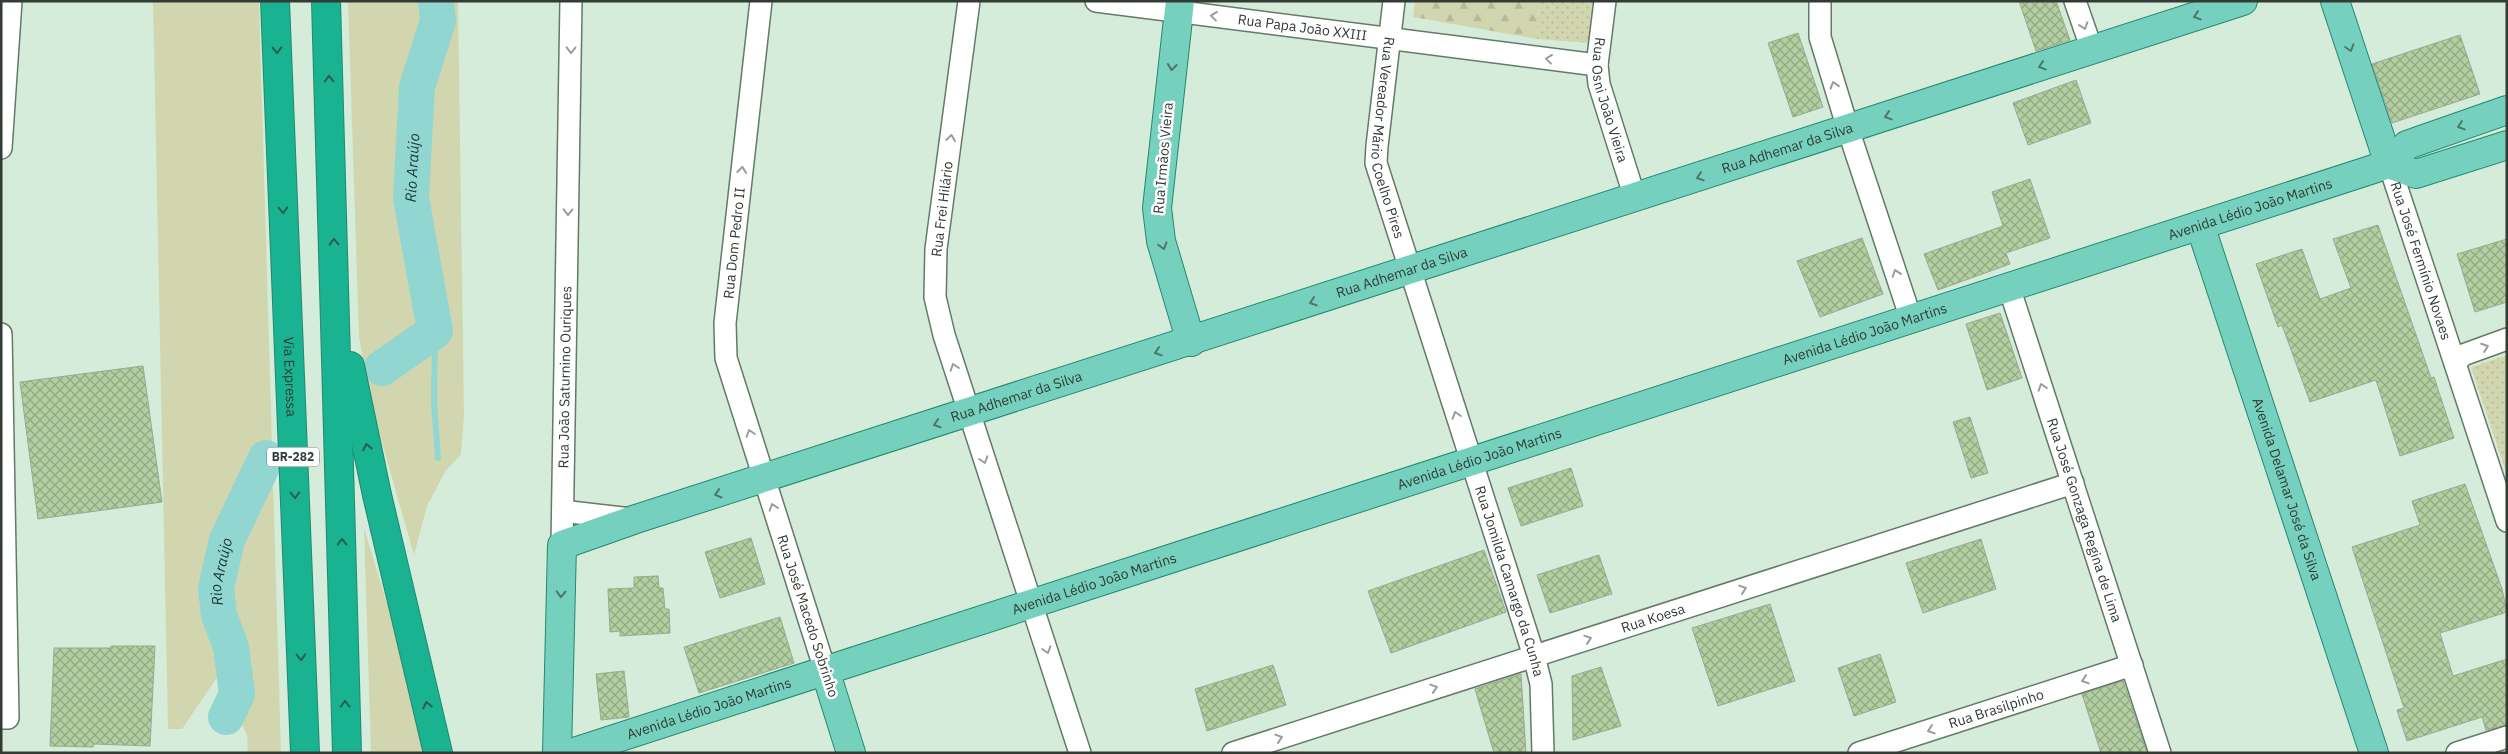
<svg xmlns="http://www.w3.org/2000/svg" width="2508" height="754" viewBox="0 0 2508 754" font-family="'IBM Plex Sans',sans-serif">
  <style>
    .grass { fill: #d2d6af }
    .forest { fill: url(#forest-firs) }
    .park { fill: url(#park-dots) }
    .lines { fill: none; stroke-linecap: round; stroke-linejoin: round }
    .stream { stroke: #92d6d2; stroke-width: 6 }
    .river { stroke: #92d6d2; stroke-width: 36 }
    .building { fill: url(#building-cross-hatch); stroke: #9ba892 }
    .minor-casing { stroke: #647969; stroke-width: 24 }
    .major-casing { stroke: #228970; stroke-width: 30 }
    .highway-casing { stroke: #228970; stroke-width: 30 }
    .minor { stroke: #fff; stroke-width: 21 }
    .major { stroke: #75d1bd; stroke-width: 28 }
    .highway { stroke: #19b391; stroke-width: 28 }
    .oneway { stroke: #989d9a }
    .oneway2 { stroke: #4d776b }
    .oneway3 { stroke: #2a5f50 }
    .labels { text-anchor: middle; stroke-width: 5; stroke-linejoin: round; paint-order: stroke }
    .shield { fill: #fff; stroke: #707671; stroke-width: 1 }
    .shield-label { font-size: 12px; font-weight: bold; fill: #323b34 }
    .street-label { font-size: 14px; fill: #323b34; stroke: #fff }
    .water-label { font-size: 15px; font-style: italic; fill: #193b39; stroke: #fff }
  </style>
  <defs>
    <pattern id="forest-firs" width="22" height="20" patternUnits="userSpaceOnUse" patternTransform="scale(1.25)"><rect width="22" height="20" fill="#d2d6af"/><path d="M5 1l3.5 6h-7zM16 11l3.5 6h-7z" fill="#b5b997"/></pattern>
    <pattern id="park-dots" width="8" height="8" patternUnits="userSpaceOnUse" patternTransform="scale(1.25)"><rect width="8" height="8" fill="#d2d6af"/><path d="M2 2h.1M6 6h.1" fill="none" stroke="#b5b997" stroke-width="1.8" stroke-linecap="round"/></pattern>
    <pattern id="building-cross-hatch" width="8" height="8" patternUnits="userSpaceOnUse" patternTransform="scale(1.25)"><rect width="8" height="8" fill="#b3cea0"/><path d="M0 0l8 8M0 8l8-8" fill="none" stroke="#92a883"/></pattern>
  </defs>
  <rect width="100%" height="100%" fill="#d5ecda"/>
  <g class="grass">
    <polygon points="153,1 259,1 281,753 248,753 247,735 218,676 182,729 168,729"/>
    <polygon points="348,1 458,1 464,415 461,454 445,472 427,506 414,555 371,404 359,337"/>
    <polygon points="364,528 432,753 371,753"/>
  </g>
  <polygon class="forest" points="1415,1 1539,1 1537,39 1413,17"/>
  <g class="park">
    <polygon points="1539,1 1599,1 1591,43 1537,39"/>
    <polygon points="2507,355 2507,475 2471,367"/>
  </g>
  <g class="lines">
    <polyline class="stream" points="435,331 434,403 438,458"/>
    <g class="river">
      <path id="s1" d="M382,368L435,331L411,198L417,87L438,21L436,1"/>
      <path id="s2" d="M226,717L237,694L231,647L219,615L216,588L227,540L266,458"/>
    </g>
  </g>
  <g class="building">
    <polygon points="2019,1 2056,1 2070,40 2036,51"/>
    <polygon points="1798,33 1823,107 1793,117 1768,43"/>
    <polygon points="2460,35 2480,94 2392,123 2372,64"/>
    <polygon points="2076,80 2091,123 2028,145 2013,103"/>
    <polygon points="2030,179 2050,238 2006,253 2010,264 1938,290 1924,254 2003,226 1992,192"/>
    <polygon points="2378,225 2431,378 2434,377 2454,438 2400,456 2376,380 2310,402 2282,325 2278,327 2256,264 2302,249 2320,299 2351,288 2333,239"/>
    <polygon points="1862,238 1883,294 1820,317 1797,261"/>
    <polygon points="2507,239 2507,302 2475,312 2457,254"/>
    <polygon points="2000,313 2022,378 1987,390 1966,324"/>
    <polygon points="143,366 162,502 38,519 20,382"/>
    <polygon points="1970,417 1988,473 1971,478 1953,422"/>
    <polygon points="1571,468 1583,506 1521,526 1508,488"/>
    <polygon points="2465,484 2502,589 2507,612 2440,633 2453,676 2507,659 2507,725 2486,730 2482,717 2407,741 2397,710 2404,708 2352,547 2420,525 2412,501"/>
    <polygon points="751,538 765,584 720,598 705,552"/>
    <polygon points="1981,539 1996,589 1923,613 1906,563"/>
    <polygon points="1484,550 1506,612 1391,653 1368,591"/>
    <polygon points="1599,555 1612,594 1550,613 1537,575"/>
    <polygon points="658,576 659,588 663,588 665,609 669,609 670,633 620,636 620,631 610,632 608,589 634,588 634,577"/>
    <polygon points="1770,604 1795,681 1718,706 1692,628"/>
    <polygon points="780,617 794,663 699,693 684,647"/>
    <polygon points="111,646 155,646 150,746 94,744 93,747 50,746 54,648 111,648"/>
    <polygon points="1880,654 1896,702 1854,716 1838,668"/>
    <polygon points="1273,665 1286,705 1207,731 1195,689"/>
    <polygon points="1601,667 1621,726 1573,740 1572,676"/>
    <polygon points="624,671 629,717 601,720 596,674"/>
    <polygon points="1521,674 1526,753 1494,753 1475,689"/>
    <polygon points="2123,681 2147,753 2101,753 2082,694"/>
  </g>
  <g class="lines">
    <defs>
      <g id="minor">
        <polyline points="761,1 725,323 726,358 825,670"/>
        <polyline points="969,1 936,249 935,297 944,335 1080,753"/>
        <path id="s3" d="M1096,1L1597,65"/>
        <path id="s4" d="M1394,1L1377,146L1376,163L1534,656L1541,684L1543,753"/>
        <path id="s5" d="M1605,1L1597,65L1599,84L1635,198"/>
        <polyline points="1820,1 1820,37 1848,129 1911,319"/>
        <polyline points="2075,1 2092,50"/>
        <polyline points="1,148 11,1"/>
        <path id="s6" d="M2389,164L2507,521"/>
        <path id="s7" d="M2009,287L2160,753"/>
        <polyline points="1,334 8,718 1,718"/>
        <polyline points="2455,363 2463,355 2507,339"/>
        <polyline points="570,512 631,519"/>
        <path id="s8" d="M562,545L571,1"/>
        <path id="s9" d="M1233,753L2073,483"/>
        <path id="s10" d="M1859,753L2132,665"/>
        <polyline points="2457,753 2507,737"/>
      </g>
      <g id="major">
        <polyline points="1180,1 1157,208 1161,241 1191,342"/>
        <polyline points="2335,1 2389,164"/>
        <polyline points="2389,164 2416,174 2507,145"/>
        <path id="s11" d="M2200,225L2374,753"/>
        <polyline points="825,670 851,753"/>
        <path id="s12" d="M557,753L562,545L636,519L2243,1"/>
        <path id="s13" d="M571,753L2389,164L2407,145L2507,110"/>
      </g>
      <g id="highway">
        <path id="s14" d="M275,1L305,753"/>
        <polyline points="326,1 347,753"/>
        <polyline points="350,366 377,495 438,753"/>
      </g>
    </defs>
    <use href="#minor" class="minor-casing"/>
    <use href="#major" class="major-casing"/>
    <use href="#highway" class="highway-casing"/>
    <use href="#minor" class="minor"/>
    <use href="#major" class="major"/>
    <use href="#highway" class="highway"/>
  </g>
  <defs><path id="oneway-chevron" d="M-2-3.5L2.5 0L-2 3.5" fill="none" stroke-width="1.6" stroke-linecap="round" stroke-linejoin="round" transform="scale(1.25)"/></defs>
  <g class="oneway">
    <use href="#oneway-chevron" transform="translate(1214 16) rotate(-173)"/>
    <use href="#oneway-chevron" transform="translate(2084 26) rotate(71)"/>
    <use href="#oneway-chevron" transform="translate(571 50) rotate(91)"/>
    <use href="#oneway-chevron" transform="translate(1549 59) rotate(-173)"/>
    <use href="#oneway-chevron" transform="translate(1834 85) rotate(-107)"/>
    <use href="#oneway-chevron" transform="translate(951 138) rotate(-82)"/>
    <use href="#oneway-chevron" transform="translate(742 170) rotate(-84)"/>
    <use href="#oneway-chevron" transform="translate(568 212) rotate(91)"/>
    <use href="#oneway-chevron" transform="translate(1896 273) rotate(-109)"/>
    <use href="#oneway-chevron" transform="translate(2485 347) rotate(-20)"/>
    <use href="#oneway-chevron" transform="translate(954 367) rotate(-108)"/>
    <use href="#oneway-chevron" transform="translate(2042 387) rotate(-108)"/>
    <use href="#oneway-chevron" transform="translate(1456 415) rotate(-108)"/>
    <use href="#oneway-chevron" transform="translate(750 433) rotate(-108)"/>
    <use href="#oneway-chevron" transform="translate(984 460) rotate(72)"/>
    <use href="#oneway-chevron" transform="translate(773 507) rotate(-108)"/>
    <use href="#oneway-chevron" transform="translate(1743 589) rotate(-18)"/>
    <use href="#oneway-chevron" transform="translate(1588 639) rotate(-18)"/>
    <use href="#oneway-chevron" transform="translate(1047 650) rotate(72)"/>
    <use href="#oneway-chevron" transform="translate(2085 680) rotate(162)"/>
    <use href="#oneway-chevron" transform="translate(1434 688) rotate(-18)"/>
    <use href="#oneway-chevron" transform="translate(1931 730) rotate(162)"/>
    <use href="#oneway-chevron" transform="translate(1279 738) rotate(-18)"/>
  </g>
  <g class="oneway2">
    <use href="#oneway-chevron" transform="translate(2197 16) rotate(162)"/>
    <use href="#oneway-chevron" transform="translate(2350 48) rotate(72)"/>
    <use href="#oneway-chevron" transform="translate(2042 66) rotate(162)"/>
    <use href="#oneway-chevron" transform="translate(1172 67) rotate(96)"/>
    <use href="#oneway-chevron" transform="translate(1888 116) rotate(162)"/>
    <use href="#oneway-chevron" transform="translate(2461 126) rotate(161)"/>
    <use href="#oneway-chevron" transform="translate(1700 177) rotate(162)"/>
    <use href="#oneway-chevron" transform="translate(1163 246) rotate(74)"/>
    <use href="#oneway-chevron" transform="translate(1313 302) rotate(162)"/>
    <use href="#oneway-chevron" transform="translate(1158 352) rotate(162)"/>
    <use href="#oneway-chevron" transform="translate(937 424) rotate(162)"/>
    <use href="#oneway-chevron" transform="translate(718 494) rotate(163)"/>
    <use href="#oneway-chevron" transform="translate(561 594) rotate(91)"/>
  </g>
  <g class="oneway3">
    <use href="#oneway-chevron" transform="translate(277 50) rotate(88)"/>
    <use href="#oneway-chevron" transform="translate(329 79) rotate(-92)"/>
    <use href="#oneway-chevron" transform="translate(283 210) rotate(88)"/>
    <use href="#oneway-chevron" transform="translate(334 242) rotate(-92)"/>
    <use href="#oneway-chevron" transform="translate(367 447) rotate(-102)"/>
    <use href="#oneway-chevron" transform="translate(295 495) rotate(88)"/>
    <use href="#oneway-chevron" transform="translate(342 542) rotate(-91)"/>
    <use href="#oneway-chevron" transform="translate(301 657) rotate(88)"/>
    <use href="#oneway-chevron" transform="translate(345 704) rotate(-91)"/>
    <use href="#oneway-chevron" transform="translate(427 705) rotate(-103)"/>
  </g>
  <g class="labels">
    <rect class="shield" x="267" y="447.5" width="52" height="19" rx="4"/>
    <g class="shield-label">
      <text x="293" y="461">BR-282</text>
    </g>
    <g class="street-label">
      <text dy="5" stroke="none"><textPath href="#s3" startOffset="208">Rua Papa João XXIII</textPath></text>
      <text dy="5" stroke="none"><textPath href="#s5" startOffset="101">Rua Osni João Vieira</textPath></text>
      <text dy="5" stroke="none"><textPath href="#s4" startOffset="139">Rua Vereador Mário Coelho Pires</textPath></text>
      <text dy="5" stroke="none"><textPath href="#s12" startOffset="1496">Rua Adhemar da Silva</textPath></text>
      <text transform="translate(1163 158) rotate(-85)" y="5">Rua Irmãos Vieira</text>
      <text transform="translate(942 209) rotate(-83)" y="5">Rua Frei Hilário</text>
      <text dy="5" stroke="none"><textPath href="#s13" startOffset="1765">Avenida Lédio João Martins</textPath></text>
      <text transform="translate(734 243) rotate(-84)" y="5">Rua Dom Pedro II</text>
      <text dy="5" stroke="none"><textPath href="#s6" startOffset="102">Rua José Fermínio Novaes</textPath></text>
      <text dy="5" stroke="none"><textPath href="#s12" startOffset="1091">Rua Adhemar da Silva</textPath></text>
      <text dy="5" stroke="none"><textPath href="#s13" startOffset="1360">Avenida Lédio João Martins</textPath></text>
      <text dy="5" stroke="none"><textPath href="#s14" startOffset="376">Via Expressa</textPath></text>
      <text dy="5" stroke="none"><textPath href="#s8" startOffset="168">Rua João Saturnino Ouriques</textPath></text>
      <text dy="5" stroke="none"><textPath href="#s12" startOffset="686">Rua Adhemar da Silva</textPath></text>
      <text dy="5" stroke="none"><textPath href="#s13" startOffset="955">Avenida Lédio João Martins</textPath></text>
      <text dy="5" stroke="none"><textPath href="#s11" startOffset="278">Avenida Delamar José da Silva</textPath></text>
      <text dy="5" stroke="none"><textPath href="#s7" startOffset="245">Rua José Gonzaga Regina de Lima</textPath></text>
      <text dy="5" stroke="none"><textPath href="#s4" startOffset="602">Rua Jomilda Camargo da Cunha</textPath></text>
      <text dy="5" stroke="none"><textPath href="#s13" startOffset="550">Avenida Lédio João Martins</textPath></text>
      <text transform="translate(808 616) rotate(72)" y="5">Rua José Macedo Sobrinho</text>
      <text dy="5" stroke="none"><textPath href="#s9" startOffset="441">Rua Koesa</textPath></text>
      <text dy="5" stroke="none"><textPath href="#s13" startOffset="145">Avenida Lédio João Martins</textPath></text>
      <text dy="5" stroke="none"><textPath href="#s10" startOffset="144">Rua Brasilpinho</textPath></text>
    </g>
    <g class="water-label">
      <text dy="5" stroke="none"><textPath href="#s1" startOffset="230">Rio Araújo</textPath></text>
      <text dy="5" stroke="none"><textPath href="#s2" startOffset="151">Rio Araújo</textPath></text>
    </g>
  </g>
  <rect width="2508" height="754" fill="none" stroke="#323b34" stroke-width="5"/>
</svg>
